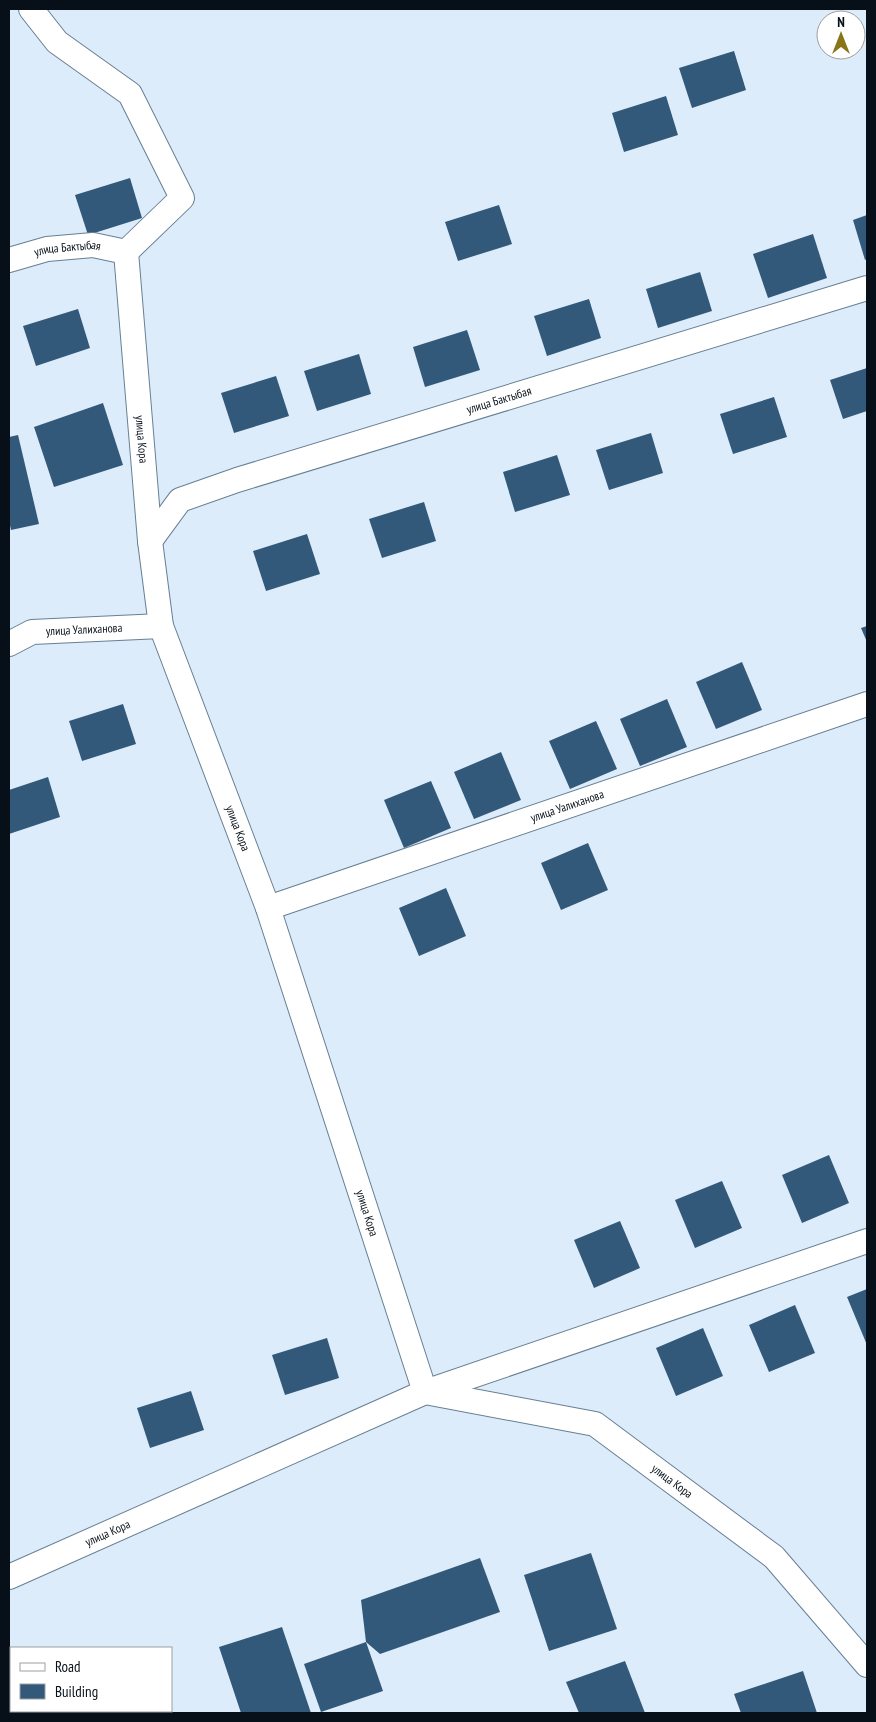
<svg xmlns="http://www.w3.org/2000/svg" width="876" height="1722" viewBox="0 0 876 1722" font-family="'PT Sans Narrow',sans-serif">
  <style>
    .building { fill: #33597a }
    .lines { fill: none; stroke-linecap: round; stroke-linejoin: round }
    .minor-casing { stroke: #677f94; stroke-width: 26 }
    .minor { stroke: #fff; stroke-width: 24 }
    .labels { text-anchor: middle; stroke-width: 5; stroke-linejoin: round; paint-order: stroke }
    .street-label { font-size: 12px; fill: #071018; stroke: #fff }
  </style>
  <rect width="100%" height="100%" fill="#dcecfa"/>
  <g class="building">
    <polygon points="734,51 746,90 692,108 679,68"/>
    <polygon points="666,96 678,135 624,152 612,113"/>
    <polygon points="130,178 142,218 88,235 75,195"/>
    <polygon points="499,205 512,244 458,261 445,222"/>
    <polygon points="867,215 867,259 865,260 853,220"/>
    <polygon points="813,234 827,278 768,298 753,254"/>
    <polygon points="700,272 712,311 658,328 646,289"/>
    <polygon points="589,299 601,338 547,356 534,316"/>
    <polygon points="78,309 90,348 36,366 23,326"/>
    <polygon points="467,330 480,370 425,387 413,347"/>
    <polygon points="359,354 371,394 317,411 304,371"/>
    <polygon points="867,368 867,411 843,419 830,380"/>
    <polygon points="276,376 289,416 234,433 221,393"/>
    <polygon points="774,397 787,437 733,454 720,414"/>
    <polygon points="103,403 123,465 54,487 34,427"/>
    <polygon points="651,433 663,473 609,490 596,450"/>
    <polygon points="18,435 39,524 11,530 9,521 9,437"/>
    <polygon points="557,455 570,495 515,512 503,472"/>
    <polygon points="424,502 436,541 382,558 369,519"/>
    <polygon points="307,534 320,574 266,591 253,551"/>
    <polygon points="867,626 867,642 861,628"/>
    <polygon points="742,662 762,710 716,729 696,682"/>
    <polygon points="667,699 687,747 640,766 620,719"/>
    <polygon points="123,704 136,744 82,761 69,721"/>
    <polygon points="596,721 617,769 570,789 549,741"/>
    <polygon points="501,752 521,800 474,819 454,772"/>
    <polygon points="48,777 60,817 9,834 9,790"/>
    <polygon points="431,781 451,828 404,848 384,800"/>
    <polygon points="588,843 608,890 561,910 541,863"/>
    <polygon points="446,888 466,936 419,956 399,908"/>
    <polygon points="829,1155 849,1203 802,1223 782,1175"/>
    <polygon points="722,1181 742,1228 695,1248 675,1200"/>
    <polygon points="620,1221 640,1268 594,1288 574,1240"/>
    <polygon points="867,1289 867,1345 847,1297"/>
    <polygon points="795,1305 815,1353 769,1372 749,1325"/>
    <polygon points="703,1328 723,1376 676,1396 656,1348"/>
    <polygon points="327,1338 339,1378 285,1395 272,1355"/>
    <polygon points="191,1391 204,1430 150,1448 137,1408"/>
    <polygon points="591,1553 617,1629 549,1651 524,1575"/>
    <polygon points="480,1558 500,1612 380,1654 366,1642 361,1600"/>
    <polygon points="282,1627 311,1713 241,1713 219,1647"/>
    <polygon points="366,1642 383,1691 321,1712 304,1664"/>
    <polygon points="625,1661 645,1713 579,1713 566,1682"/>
    <polygon points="803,1671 817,1713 741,1713 734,1694"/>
  </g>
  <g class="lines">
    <defs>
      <g id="minor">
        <polyline points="31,9 57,42 130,94 182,198 126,252"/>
        <path id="s1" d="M126,252L150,541L161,626L268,908L425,1392L595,1424L774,1557L867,1665"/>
        <path id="s2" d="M9,260L47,249L93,245L126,252"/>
        <path id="s3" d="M150,541L180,500L237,480L867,288"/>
        <path id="s4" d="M9,644L32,632L161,626"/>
        <path id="s5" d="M268,908L867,704"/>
        <path id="s6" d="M9,1577L425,1392L867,1241"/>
      </g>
    </defs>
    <use href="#minor" class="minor-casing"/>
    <use href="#minor" class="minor"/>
  </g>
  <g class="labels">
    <g class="street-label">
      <text dy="4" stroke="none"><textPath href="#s2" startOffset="60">улица Бактыбая</textPath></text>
      <text dy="4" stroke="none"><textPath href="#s3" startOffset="385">улица Бактыбая</textPath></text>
      <text dy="4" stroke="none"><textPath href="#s1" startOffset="188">улица Кора</textPath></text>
      <text dy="4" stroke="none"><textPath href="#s4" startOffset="78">улица Уалиханова</textPath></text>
      <text dy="4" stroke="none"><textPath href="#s5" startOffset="316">улица Уалиханова</textPath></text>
      <text dy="4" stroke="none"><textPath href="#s1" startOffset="592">улица Кора</textPath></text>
      <text dy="4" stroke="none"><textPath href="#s1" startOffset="998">улица Кора</textPath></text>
      <text dy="4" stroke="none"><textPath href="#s1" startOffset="1455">улица Кора</textPath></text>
      <text dy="4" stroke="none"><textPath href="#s6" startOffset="108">улица Кора</textPath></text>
    </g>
  </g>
  <rect width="876" height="1722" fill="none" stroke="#071018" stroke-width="20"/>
  <rect x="10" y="1647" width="162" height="65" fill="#ffffff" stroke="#9c9fa3"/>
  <rect x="20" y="1663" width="25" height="8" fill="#ffffff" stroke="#9c9fa3"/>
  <text x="55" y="1672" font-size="15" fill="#071018">Road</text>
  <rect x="20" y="1684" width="25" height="15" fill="#33597a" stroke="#9c9fa3"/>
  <text x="55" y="1697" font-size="15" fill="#071018">Building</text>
  <g transform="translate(841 35)"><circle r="24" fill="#ffffff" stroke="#9c9fa3"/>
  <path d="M0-4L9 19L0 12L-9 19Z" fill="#897518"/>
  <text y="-8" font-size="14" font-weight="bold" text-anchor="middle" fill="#071018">N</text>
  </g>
</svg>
